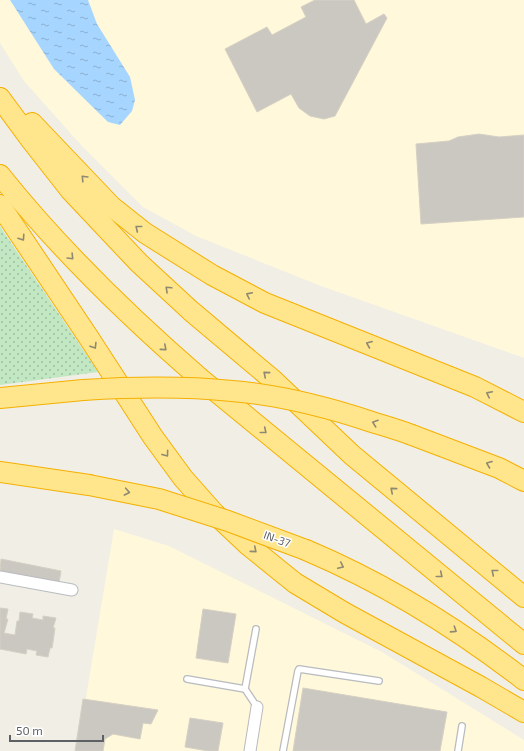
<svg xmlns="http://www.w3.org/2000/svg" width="524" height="751" viewBox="0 0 524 751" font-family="'Exo 2',sans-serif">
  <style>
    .commercial { fill: #fff8db }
    .grass { fill: url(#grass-dots) }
    .water { fill: url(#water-ripples) }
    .building { fill: #cbc8c2; stroke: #d5d0c3 }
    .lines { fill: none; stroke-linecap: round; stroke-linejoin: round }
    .service-casing { stroke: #b8bbbf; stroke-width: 8 }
    .minor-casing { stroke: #b8bbbf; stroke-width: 13 }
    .motorway-casing { stroke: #f5b000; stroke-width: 22 }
    .service { stroke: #fff; stroke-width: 5.5 }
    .minor { stroke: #fff; stroke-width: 11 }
    .motorway { stroke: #ffe68d; stroke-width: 20 }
    .motorway-bridge-casing { stroke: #f5b000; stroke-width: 22; stroke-linecap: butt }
    .motorway-bridge { stroke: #ffe68d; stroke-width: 20 }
    .oneway { stroke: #8e8972 }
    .labels { text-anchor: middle; stroke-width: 3; stroke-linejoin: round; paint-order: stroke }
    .street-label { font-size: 11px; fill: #5d6166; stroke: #fff }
  </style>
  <defs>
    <pattern id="grass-dots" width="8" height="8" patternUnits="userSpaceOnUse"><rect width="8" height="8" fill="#c1e8c2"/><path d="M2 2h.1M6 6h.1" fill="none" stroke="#a0bfa1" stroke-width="1.8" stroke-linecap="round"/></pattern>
    <pattern id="water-ripples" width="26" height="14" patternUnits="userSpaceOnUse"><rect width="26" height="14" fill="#a6d5ff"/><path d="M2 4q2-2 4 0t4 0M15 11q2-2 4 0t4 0" fill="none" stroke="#8ab0d2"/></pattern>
  </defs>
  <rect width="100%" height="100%" fill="#f0eee5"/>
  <g class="commercial">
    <polygon points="0,0 524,0 524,358 321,286 196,236 143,207 81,145 24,81 0,43"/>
    <polygon points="114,529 169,546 382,652 524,740 524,751 77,751"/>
  </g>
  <polygon class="grass" points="0,226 1,228 98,372 0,385"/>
  <polygon class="water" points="10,0 88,0 97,24 130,77 135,100 132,111 120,125 108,122 54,69"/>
  <g class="building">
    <polygon points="315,0 354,0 366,24 384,14 387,18 335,116 324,119 310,116 299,108 291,94 257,112 225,49 267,27 272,35 306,17 301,7"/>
    <polygon points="479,134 499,137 524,135 524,217 421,224 416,144 449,141 458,137"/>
    <polygon points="1,559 61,571 59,583 0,572"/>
    <polygon points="0,608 8,609 6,619 8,619 4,633 15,635 17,621 19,621 20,612 33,614 32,618 43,620 43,616 56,618 53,628 55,628 53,642 52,648 50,648 48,657 36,655 37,651 27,649 26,654 0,649"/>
    <polygon points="203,609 236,614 228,663 196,658"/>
    <polygon points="303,688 447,712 440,751 293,751"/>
    <polygon points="83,699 158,710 151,724 143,723 140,739 113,734 105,739 103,751 75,751"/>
    <polygon points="190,718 223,723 218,751 208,751 185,747"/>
  </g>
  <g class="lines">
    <defs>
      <g id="service">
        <polyline points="187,679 245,689 257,707"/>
        <polyline points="245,689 256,629"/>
        <polyline points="283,751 298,671 299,669 379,681"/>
        <polyline points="458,751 462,726"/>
      </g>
      <g id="minor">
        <polyline points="0,577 72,590"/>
        <polyline points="250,751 257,707"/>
      </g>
      <g id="motorway">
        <polyline points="0,98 31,140 71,191 139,263 191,311 273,380 352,455 524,597"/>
        <polyline points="32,123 111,206 145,233 212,275 265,303 475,387 524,412"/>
        <path d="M0,175C60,250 129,317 202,380L524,644"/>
        <polyline points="0,205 89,338 153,437 183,478 214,513 248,545 295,583 345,613 481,687 524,712"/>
        <polyline points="0,398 83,390"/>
        <polyline points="412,435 499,468 524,481"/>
        <polyline points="0,472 89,485"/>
        <path d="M306,550C384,583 457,628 524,680"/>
      </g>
    </defs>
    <use href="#service" class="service-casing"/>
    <use href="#minor" class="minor-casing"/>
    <use href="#motorway" class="motorway-casing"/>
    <use href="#service" class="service"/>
    <use href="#minor" class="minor"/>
    <use href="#motorway" class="motorway"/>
    <defs>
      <g id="motorway-bridge">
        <path d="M83,390C132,387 183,386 232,391C279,395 327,407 372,422C385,426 399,430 412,435"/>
        <polyline points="89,485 159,499 228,521 306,550"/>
      </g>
    </defs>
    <use href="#motorway-bridge" class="motorway-bridge-casing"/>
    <use href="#motorway-bridge" class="motorway-bridge"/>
  </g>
  <defs><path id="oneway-chevron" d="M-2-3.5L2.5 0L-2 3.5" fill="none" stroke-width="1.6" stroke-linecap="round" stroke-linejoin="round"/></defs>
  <g class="oneway">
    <use href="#oneway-chevron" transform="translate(84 178) rotate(-134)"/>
    <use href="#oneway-chevron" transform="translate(138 228) rotate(-141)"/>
    <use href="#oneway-chevron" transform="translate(22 238) rotate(56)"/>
    <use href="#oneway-chevron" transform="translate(71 257) rotate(46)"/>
    <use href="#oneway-chevron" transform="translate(168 289) rotate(-137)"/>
    <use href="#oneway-chevron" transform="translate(249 295) rotate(-154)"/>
    <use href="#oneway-chevron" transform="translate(369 344) rotate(-158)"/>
    <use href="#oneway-chevron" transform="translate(94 346) rotate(58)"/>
    <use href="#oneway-chevron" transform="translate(164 348) rotate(41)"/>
    <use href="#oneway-chevron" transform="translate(266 374) rotate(-140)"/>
    <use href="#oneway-chevron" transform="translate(489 394) rotate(-154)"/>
    <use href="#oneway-chevron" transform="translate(375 423) rotate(-161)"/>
    <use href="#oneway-chevron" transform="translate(264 431) rotate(39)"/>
    <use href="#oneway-chevron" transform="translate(166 454) rotate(54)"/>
    <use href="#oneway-chevron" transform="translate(489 464) rotate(-159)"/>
    <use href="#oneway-chevron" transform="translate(393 490) rotate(-140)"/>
    <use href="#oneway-chevron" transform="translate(127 492) rotate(11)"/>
    <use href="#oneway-chevron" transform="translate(254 550) rotate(40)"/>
    <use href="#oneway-chevron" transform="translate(341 566) rotate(25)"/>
    <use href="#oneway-chevron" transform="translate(494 572) rotate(-141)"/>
    <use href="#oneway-chevron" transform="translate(440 575) rotate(39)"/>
    <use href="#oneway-chevron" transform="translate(454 630) rotate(33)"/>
  </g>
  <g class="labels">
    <g class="street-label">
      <text transform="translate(277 539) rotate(20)" y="4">IN-37</text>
    </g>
  </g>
  <path d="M10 735v6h93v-6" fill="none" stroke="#5d6166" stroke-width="2"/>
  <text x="16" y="735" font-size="12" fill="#5d6166" stroke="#ffffff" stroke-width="3" paint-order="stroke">50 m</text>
</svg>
